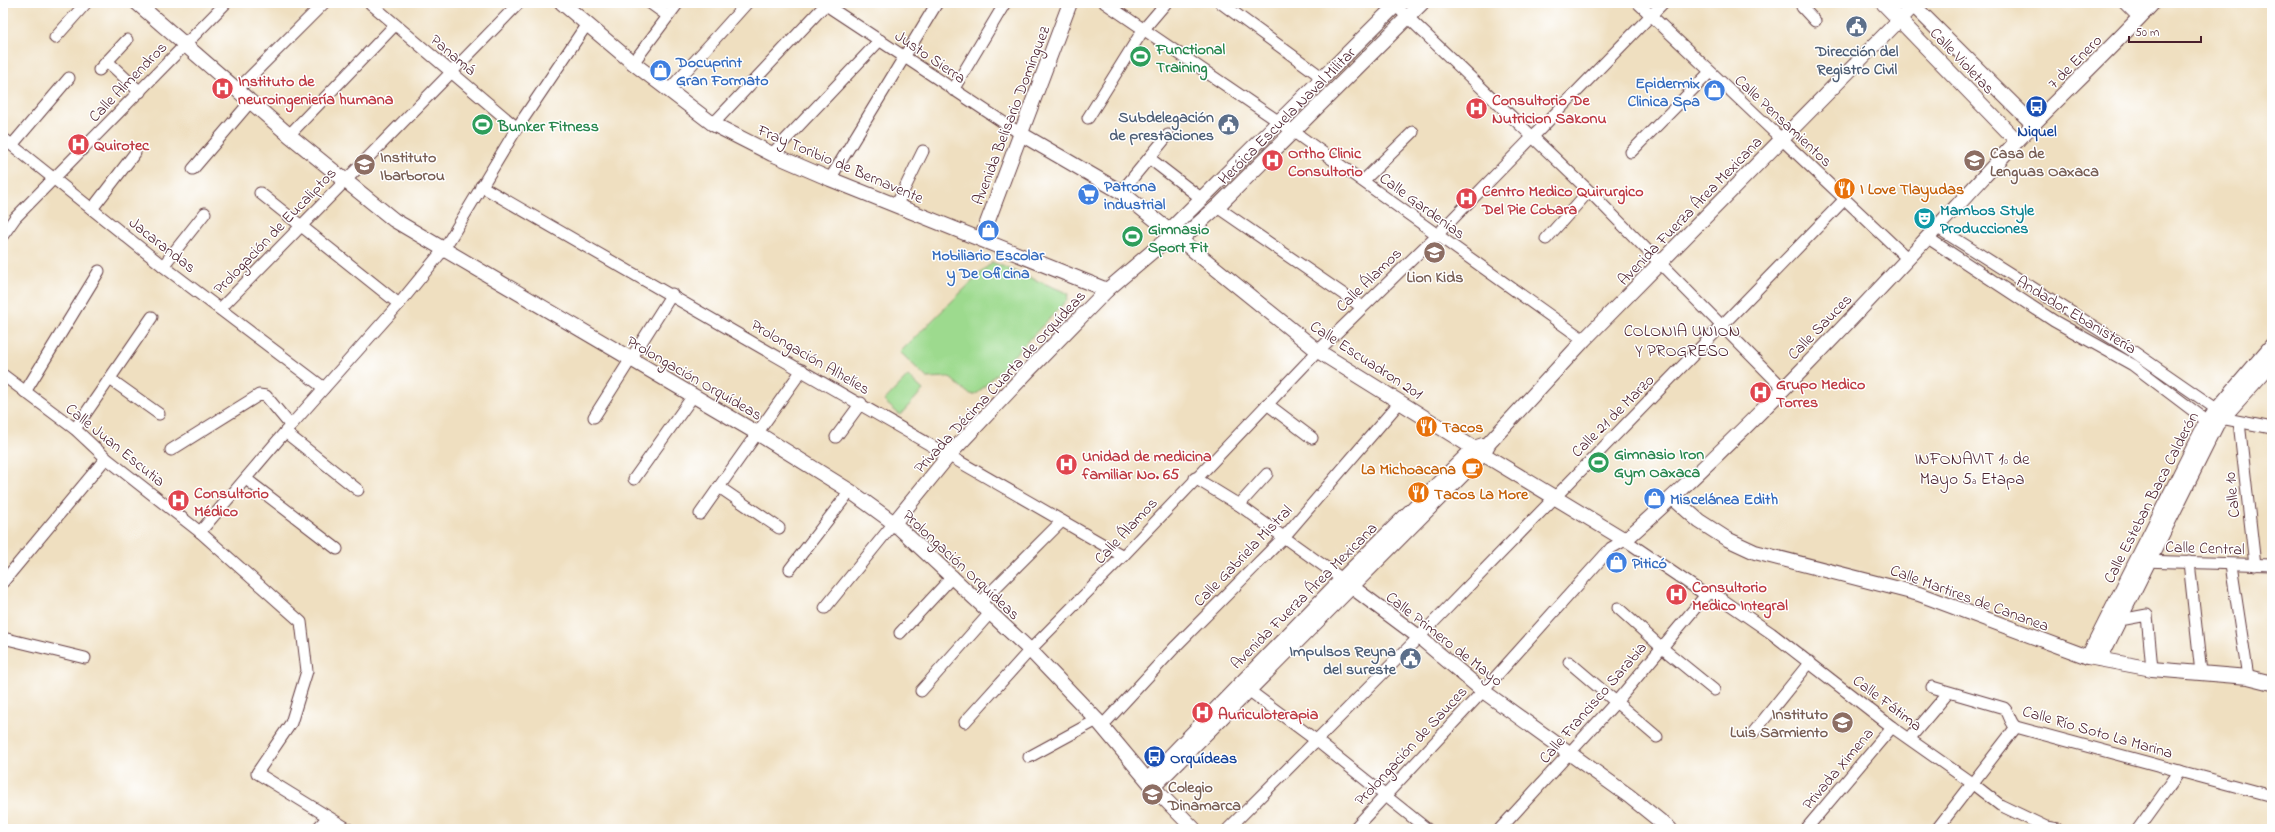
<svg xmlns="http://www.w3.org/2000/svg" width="2275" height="832" viewBox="0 0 2275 832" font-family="'Indie Flower',sans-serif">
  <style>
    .green { fill: #9dda8e; stroke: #747c5c }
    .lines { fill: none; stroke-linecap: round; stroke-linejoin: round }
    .minor-casing { stroke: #633c41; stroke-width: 13 }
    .tertiary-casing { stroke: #633c41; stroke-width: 16 }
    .minor { stroke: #fff; stroke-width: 11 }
    .tertiary { stroke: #fff; stroke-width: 14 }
    .labels { text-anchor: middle; stroke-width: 3; stroke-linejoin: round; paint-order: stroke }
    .leisure-label { font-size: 16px; font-weight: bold; fill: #27864d; stroke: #fff; text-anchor: start }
    .service-label { font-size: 16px; font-weight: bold; fill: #4e5e75; stroke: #fff; text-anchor: end }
    .street-label { font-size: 16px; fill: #4a1f2b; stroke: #fff }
    .shop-label { font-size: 16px; font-weight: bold; fill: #366cbe; stroke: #fff; text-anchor: start }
    .health-label { font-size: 16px; font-weight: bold; fill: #be3a42; stroke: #fff; text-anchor: start }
    .transit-label { font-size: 16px; font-weight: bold; fill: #164399; stroke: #fff }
    .education-label { font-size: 16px; font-weight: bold; fill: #785e54; stroke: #fff; text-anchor: start }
    .food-label { font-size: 16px; font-weight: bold; fill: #c56008; stroke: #fff; text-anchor: start }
    .culture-label { font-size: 16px; font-weight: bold; fill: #0d838f; stroke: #fff; text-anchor: start }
    .neighbourhood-label { font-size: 17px; fill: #4a1f2b; stroke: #fff }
  </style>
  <rect width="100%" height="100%" fill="#fff"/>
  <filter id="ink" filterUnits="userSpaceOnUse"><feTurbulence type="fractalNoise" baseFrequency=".025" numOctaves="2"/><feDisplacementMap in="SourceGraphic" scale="8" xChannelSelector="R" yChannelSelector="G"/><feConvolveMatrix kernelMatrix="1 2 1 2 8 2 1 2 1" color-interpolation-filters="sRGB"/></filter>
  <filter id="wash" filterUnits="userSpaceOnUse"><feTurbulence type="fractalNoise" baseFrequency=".012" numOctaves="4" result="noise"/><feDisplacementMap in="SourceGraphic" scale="16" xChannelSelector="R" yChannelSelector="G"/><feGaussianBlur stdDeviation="0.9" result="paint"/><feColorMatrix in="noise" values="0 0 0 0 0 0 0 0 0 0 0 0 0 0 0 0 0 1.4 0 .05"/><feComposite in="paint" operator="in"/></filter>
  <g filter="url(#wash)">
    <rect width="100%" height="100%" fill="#efdfc0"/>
    <g class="green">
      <polygon points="992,262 1065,292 1068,294 1067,300 979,392 974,395 968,393 949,377 927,378 900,352"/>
      <polygon points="908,376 923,390 900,415 884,401"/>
    </g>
  </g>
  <g filter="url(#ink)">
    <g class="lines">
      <defs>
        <g id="minor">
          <polyline points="370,3 517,128"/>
          <polyline points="650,3 668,16"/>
          <polyline points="823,3 1021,134"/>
          <polyline points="1105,3 1294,132 1584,340"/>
          <polyline points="1221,3 1323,78"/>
          <polyline points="1393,3 1589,191 1783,388"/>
          <polyline points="1638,3 1908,259"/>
          <polyline points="1806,3 1802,7 1815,21"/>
          <polyline points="2124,3 2139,18"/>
          <polyline points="55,38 86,3"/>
          <polyline points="107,61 140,92"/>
          <polyline points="633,63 678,3"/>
          <polyline points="99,70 127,40"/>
          <polyline points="238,89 324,3"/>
          <polyline points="953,90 1005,3"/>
          <polyline points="668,91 747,3"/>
          <polyline points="1088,118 1143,30 1166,3"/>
          <polyline points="713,124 827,3"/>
          <polyline points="289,135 395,25"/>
          <polyline points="3,138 163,266 324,388"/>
          <polyline points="12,145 69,78"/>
          <polyline points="1631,152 1710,72"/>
          <polyline points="772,154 880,40"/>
          <polyline points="1149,158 1202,199"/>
          <polyline points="193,169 251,101"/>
          <polyline points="830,179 937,3"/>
          <polyline points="1363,181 1413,132"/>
          <polyline points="481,186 1123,556"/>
          <polyline points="1121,192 1168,135"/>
          <polyline points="260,193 399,304"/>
          <polyline points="896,206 923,151"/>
          <polyline points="1217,207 1362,307"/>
          <polyline points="92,209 135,153"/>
          <polyline points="1938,228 2134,352 2215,408"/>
          <polyline points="3,235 15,218 226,3"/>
          <polyline points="1928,238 2054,321 2133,365 2207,421"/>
          <polyline points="1546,239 1589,191"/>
          <polyline points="163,266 205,213"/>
          <polyline points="220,309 519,3"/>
          <polyline points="3,375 75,429 106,458 200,532 301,622 307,671 291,723 257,773 348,829"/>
          <polyline points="110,379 159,414"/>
          <polyline points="25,392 99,271"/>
          <polyline points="1267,404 1312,438"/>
          <polyline points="594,417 672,294"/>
          <polyline points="2216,417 2272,428"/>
          <polyline points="2239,422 2255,565"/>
          <polyline points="75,429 152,317"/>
          <polyline points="285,432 358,490"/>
          <polyline points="836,437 861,403"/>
          <polyline points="171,450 259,395 266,396 291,426"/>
          <polyline points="1195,478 1239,505 1342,579"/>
          <polyline points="246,479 337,549"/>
          <polyline points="634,479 693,396"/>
          <polyline points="1239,505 1267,474"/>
          <polyline points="700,514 719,487"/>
          <polyline points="779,528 719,487 802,370"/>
          <polyline points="200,532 285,432 399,304 444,249 517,128 587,24"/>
          <polyline points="2142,561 2272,565"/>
          <polyline points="2189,562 2201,673"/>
          <polyline points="2231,565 2248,677"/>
          <polyline points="790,569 850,491"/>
          <polyline points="3,582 106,458"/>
          <polyline points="1706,595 1713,593 1771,633 1892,727 1973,784 2000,805 2046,827 2057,829"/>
          <polyline points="981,602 1062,521"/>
          <polyline points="825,608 894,523"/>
          <polyline points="1618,608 1661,647 1714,690"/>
          <polyline points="2120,620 2147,615 2152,669"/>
          <polyline points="900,633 953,576"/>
          <polyline points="3,638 85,658"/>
          <polyline points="1569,662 1657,737"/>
          <polyline points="1243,686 1317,741 1427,829"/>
          <path d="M1932,687L2004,708C2010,713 2009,722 2016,727L2272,796"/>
          <polyline points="921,691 991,612"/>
          <polyline points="965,722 1030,650 1123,556 1318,351 1437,235 1663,3"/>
          <polyline points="1102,726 1176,646 1284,537 1400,402"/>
          <polyline points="1753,733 1810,662"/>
          <polyline points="1910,738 1948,693"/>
          <polyline points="1029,757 1097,720"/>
          <polyline points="317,829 328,817"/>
          <polyline points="1228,829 1419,637 1844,200"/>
          <polyline points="1354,829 1483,691 1611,548 1625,540 1706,595"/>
          <polyline points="1500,829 1617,701 1706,595"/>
          <polyline points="1806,829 1892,727"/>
          <polyline points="1937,829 2016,727"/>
          <polyline points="2138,829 2180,771"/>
        </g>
        <g id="tertiary">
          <polyline points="137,3 289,135 394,220 757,433 850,491 894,523 1030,650 1097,720 1153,787 1194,829"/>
          <polyline points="562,3 633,63 713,124 772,154 830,179 1107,290"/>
          <polyline points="1883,3 2017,141"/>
          <polyline points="1911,3 2034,125"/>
          <path d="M1021,134L1121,192L1318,351L1483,454L1625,540C1764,417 1889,279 2015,143C2060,96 2109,51 2153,3"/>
          <polyline points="981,239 1070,3"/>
          <polyline points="1171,239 1181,239 1217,207 1422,3"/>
          <polyline points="1673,498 1699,521 1727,539 1755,552 1919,594 2088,657 2152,669 2248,677 2272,683"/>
          <polyline points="894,523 950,454 1030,369 1107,290 1167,239 1170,230 1398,3"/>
          <polyline points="1344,581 1419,637 1483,691 1629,796 1670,829"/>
          <polyline points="2088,657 2207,421 2272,345"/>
          <polyline points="2100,659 2217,424 2272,363"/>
          <polyline points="1153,774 1342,579 1474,448 1483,445"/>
          <polyline points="1153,787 1483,454 1489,443 1584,340 1916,3"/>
        </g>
      </defs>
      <use href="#minor" class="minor-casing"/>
      <use href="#tertiary" class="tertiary-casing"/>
      <use href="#minor" class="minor"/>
      <use href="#tertiary" class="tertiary"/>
    </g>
  </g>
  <defs>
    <symbol id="civic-disc" viewBox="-11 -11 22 22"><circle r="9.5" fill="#5c6f8a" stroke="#fff"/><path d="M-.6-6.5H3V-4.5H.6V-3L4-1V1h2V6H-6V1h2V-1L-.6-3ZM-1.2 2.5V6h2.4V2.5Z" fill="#fff"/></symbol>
    <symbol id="stadium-disc" viewBox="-11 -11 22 22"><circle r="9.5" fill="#2e9e5b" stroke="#fff"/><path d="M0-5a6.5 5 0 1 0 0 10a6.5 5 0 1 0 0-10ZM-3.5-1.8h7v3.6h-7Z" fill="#fff"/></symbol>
    <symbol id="shop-disc" viewBox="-11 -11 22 22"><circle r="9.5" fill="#3f7fe0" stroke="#fff"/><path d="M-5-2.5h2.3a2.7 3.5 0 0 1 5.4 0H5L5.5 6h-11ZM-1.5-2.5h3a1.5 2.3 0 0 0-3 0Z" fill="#fff"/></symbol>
    <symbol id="hospital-disc" viewBox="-11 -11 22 22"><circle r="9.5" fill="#e0444e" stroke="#fff"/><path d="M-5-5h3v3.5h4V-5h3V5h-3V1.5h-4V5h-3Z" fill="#fff"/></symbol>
    <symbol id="bus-disc" viewBox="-11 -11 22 22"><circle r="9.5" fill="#1a4fb4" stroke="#fff"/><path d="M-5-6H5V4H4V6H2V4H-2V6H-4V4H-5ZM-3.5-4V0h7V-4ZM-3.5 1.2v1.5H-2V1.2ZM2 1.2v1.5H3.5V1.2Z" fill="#fff"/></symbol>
    <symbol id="school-disc" viewBox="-11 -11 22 22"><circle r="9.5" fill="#8d6e63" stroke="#fff"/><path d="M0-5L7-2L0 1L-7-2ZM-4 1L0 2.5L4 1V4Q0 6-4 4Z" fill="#fff"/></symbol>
    <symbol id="university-disc" viewBox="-11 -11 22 22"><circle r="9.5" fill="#8d6e63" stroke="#fff"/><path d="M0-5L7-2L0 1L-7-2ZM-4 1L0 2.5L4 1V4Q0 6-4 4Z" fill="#fff"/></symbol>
    <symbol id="restaurant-disc" viewBox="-11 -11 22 22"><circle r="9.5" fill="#e8710a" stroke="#fff"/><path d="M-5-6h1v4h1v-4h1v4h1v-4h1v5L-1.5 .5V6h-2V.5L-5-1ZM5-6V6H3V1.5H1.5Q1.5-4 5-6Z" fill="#fff"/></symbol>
    <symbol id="supermarket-disc" viewBox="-11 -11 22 22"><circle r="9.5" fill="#3f7fe0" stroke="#fff"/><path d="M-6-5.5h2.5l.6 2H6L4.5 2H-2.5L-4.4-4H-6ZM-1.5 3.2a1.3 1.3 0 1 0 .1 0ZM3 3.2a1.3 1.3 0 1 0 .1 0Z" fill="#fff"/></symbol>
    <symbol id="theatre-disc" viewBox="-11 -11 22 22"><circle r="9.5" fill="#0f9aa8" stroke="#fff"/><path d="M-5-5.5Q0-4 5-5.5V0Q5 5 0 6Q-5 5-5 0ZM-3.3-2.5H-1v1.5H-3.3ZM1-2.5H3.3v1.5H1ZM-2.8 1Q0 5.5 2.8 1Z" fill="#fff"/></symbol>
    <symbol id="cafe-disc" viewBox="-11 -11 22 22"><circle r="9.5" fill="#e8710a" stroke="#fff"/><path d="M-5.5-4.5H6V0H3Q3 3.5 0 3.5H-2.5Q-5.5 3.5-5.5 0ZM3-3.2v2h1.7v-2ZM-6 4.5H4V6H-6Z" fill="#fff"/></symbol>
  </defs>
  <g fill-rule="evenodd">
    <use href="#civic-disc" x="1844" y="14" width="25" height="25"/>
    <use href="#stadium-disc" x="1128" y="44" width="25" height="25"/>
    <use href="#shop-disc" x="648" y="58" width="25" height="25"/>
    <use href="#hospital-disc" x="210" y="76" width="25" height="25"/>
    <use href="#shop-disc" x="1702" y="78" width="25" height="25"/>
    <use href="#bus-disc" x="2024" y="94" width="25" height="25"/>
    <use href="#hospital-disc" x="1464" y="96" width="25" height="25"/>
    <use href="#stadium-disc" x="470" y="112" width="25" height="25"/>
    <use href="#civic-disc" x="1216" y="112" width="25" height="25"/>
    <use href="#hospital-disc" x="66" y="132" width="25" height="25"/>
    <use href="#hospital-disc" x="1260" y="148" width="25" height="25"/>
    <use href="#school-disc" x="1962" y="148" width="25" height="25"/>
    <use href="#university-disc" x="352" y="152" width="25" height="25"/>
    <use href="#restaurant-disc" x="1832" y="176" width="25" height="25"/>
    <use href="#supermarket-disc" x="1076" y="182" width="25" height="25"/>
    <use href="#hospital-disc" x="1454" y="186" width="25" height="25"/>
    <use href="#theatre-disc" x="1912" y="206" width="25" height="25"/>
    <use href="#shop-disc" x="976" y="218" width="25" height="25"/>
    <use href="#stadium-disc" x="1120" y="224" width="25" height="25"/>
    <use href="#school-disc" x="1422" y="240" width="25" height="25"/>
    <use href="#hospital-disc" x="1748" y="380" width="25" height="25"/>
    <use href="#restaurant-disc" x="1414" y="414" width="25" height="25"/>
    <use href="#stadium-disc" x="1586" y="450" width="25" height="25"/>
    <use href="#hospital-disc" x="1054" y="452" width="25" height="25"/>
    <use href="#cafe-disc" x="1460" y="456" width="25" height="25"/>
    <use href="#restaurant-disc" x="1406" y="480" width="25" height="25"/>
    <use href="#shop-disc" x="1642" y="486" width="25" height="25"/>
    <use href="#hospital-disc" x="166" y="488" width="25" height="25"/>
    <use href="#shop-disc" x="1604" y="550" width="25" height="25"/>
    <use href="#hospital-disc" x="1664" y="582" width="25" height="25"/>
    <use href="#civic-disc" x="1398" y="646" width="25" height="25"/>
    <use href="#hospital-disc" x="1190" y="700" width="25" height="25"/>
    <use href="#school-disc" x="1830" y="710" width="25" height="25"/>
    <use href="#bus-disc" x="1142" y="744" width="25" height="25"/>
    <use href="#school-disc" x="1140" y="782" width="25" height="25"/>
  </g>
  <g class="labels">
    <g class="leisure-label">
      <text x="1156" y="54">Functional<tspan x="1156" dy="18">Training</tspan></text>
      <text x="498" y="131">Bunker Fitness</text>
      <text x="1148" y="234">Gimnasio<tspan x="1148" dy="18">Sport Fit</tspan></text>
      <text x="1614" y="459">Gimnasio Iron<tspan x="1614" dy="18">Gym Oaxaca</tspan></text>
    </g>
    <g class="service-label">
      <text x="1857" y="56" text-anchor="middle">Dirección del<tspan x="1857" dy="18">Registro Civil</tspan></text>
      <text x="1214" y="122">Subdelegación<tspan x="1214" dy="18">de prestaciones</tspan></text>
      <text x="1396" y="656">Impulsos Reyna<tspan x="1396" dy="18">del sureste</tspan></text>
    </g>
    <g class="street-label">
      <text transform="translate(454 54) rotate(40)" y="6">Panamá</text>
      <text transform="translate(931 56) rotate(34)" y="6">Justo Sierra</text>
      <text transform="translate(1963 60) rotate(46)" y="6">Calle Violetas</text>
      <text transform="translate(2074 61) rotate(-45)" y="6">7 de Enero</text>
      <text transform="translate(127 81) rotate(-46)" y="6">Calle Almendros</text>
      <text transform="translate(1010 115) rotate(-69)" y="6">Avenida Belisario Domínguez</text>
      <text transform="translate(1286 115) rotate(-45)" y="6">Heróica Escuela Naval Militar</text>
      <text transform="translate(1784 120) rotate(43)" y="6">Calle Pensamientos</text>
      <text transform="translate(841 163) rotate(23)" y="6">Fray Toribio de Bernavente</text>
      <text transform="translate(1423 205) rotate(36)" y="6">Calle Gardenias</text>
      <text transform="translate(1689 210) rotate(-46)" y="6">Avenida Fuerza Área Mexicana</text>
      <text transform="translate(274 230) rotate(-46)" y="6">Prologación de Eucaliptos</text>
      <text transform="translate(163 244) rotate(38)" y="6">Jacarandas</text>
      <text transform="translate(1368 279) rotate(-44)" y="6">Calle Álamos</text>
      <text transform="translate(2077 314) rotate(31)" y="6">Andador Ebanistería</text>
      <text transform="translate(1819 326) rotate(-46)" y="6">Calle Sauces</text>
      <text transform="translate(811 356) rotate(30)" y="6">Prolongación Alhelíes</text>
      <text transform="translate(1367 359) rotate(33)" y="6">Calle Escuadron 201</text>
      <text transform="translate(695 377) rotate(30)" y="6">Prolongación Orquídeas</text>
      <text transform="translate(999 381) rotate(-47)" y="6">Privada Décima Cuarta de Orquídeas</text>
      <text transform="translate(1612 415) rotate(-45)" y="6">Calle 21 de Marzo</text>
      <text transform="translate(116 444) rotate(39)" y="6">Calle Juan Escutia</text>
      <text transform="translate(2231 495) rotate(-96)" y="6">Calle 10</text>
      <text transform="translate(2150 497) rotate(-63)" y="6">Calle Esteban Baca Calderón</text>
      <text transform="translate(1125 530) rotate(-47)" y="6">Calle Álamos</text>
      <text transform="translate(2205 547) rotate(2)" y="6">Calle Central</text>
      <text transform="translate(1242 555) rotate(-46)" y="6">Calle Gabriela Mistral</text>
      <text transform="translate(962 564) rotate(43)" y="6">Prolongación Orquídeas</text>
      <text transform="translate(1303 595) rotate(-45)" y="6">Avenida Fuerza Área Mexicana</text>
      <text transform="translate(1970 597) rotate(20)" y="6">Calle Martires de Cananea</text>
      <text transform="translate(1445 638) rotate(38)" y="6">Calle Primero de Mayo</text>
      <text transform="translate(1592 702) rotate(-49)" y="6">Calle Francisco Sarabia</text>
      <text transform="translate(1888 702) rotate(37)" y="6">Calle Fátima</text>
      <text transform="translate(2098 731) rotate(16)" y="6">Calle Río Soto La Marina</text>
      <text transform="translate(1410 745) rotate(-47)" y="6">Prolongación de Sauces</text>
      <text transform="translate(1837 768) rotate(-50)" y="6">Privada Ximena</text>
    </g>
    <g class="shop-label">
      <text x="676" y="67">Docuprint<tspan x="676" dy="18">Gran Formato</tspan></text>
      <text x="1700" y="88" text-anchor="end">Epidermix<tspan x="1700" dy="18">Clinica Spa</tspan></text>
      <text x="1104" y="191">Patrona<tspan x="1104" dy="18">industrial</tspan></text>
      <text x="988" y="260" text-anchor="middle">Mobiliario Escolar<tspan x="988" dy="18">y De Oficina</tspan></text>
      <text x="1670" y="504">Miscelánea Edith</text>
      <text x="1632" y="568">Piticó</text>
    </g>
    <g class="health-label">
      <text x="238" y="86">Instituto de<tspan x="238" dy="18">neuroingeniería humana</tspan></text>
      <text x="1492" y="105">Consultorio De<tspan x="1492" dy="18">Nutricion Sakonu</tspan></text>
      <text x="94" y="150">Quirotec</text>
      <text x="1288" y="158">Ortho Clinic<tspan x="1288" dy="18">Consultorio</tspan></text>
      <text x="1482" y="196">Centro Medico Quirurgico<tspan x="1482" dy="18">Del Pie Cobara</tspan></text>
      <text x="1776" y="389">Grupo Medico<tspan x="1776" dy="18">Torres</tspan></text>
      <text x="1082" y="461">Unidad de medicina<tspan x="1082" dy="18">familiar No. 65</tspan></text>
      <text x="194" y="498">Consultorio<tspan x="194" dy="18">Médico</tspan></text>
      <text x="1692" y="592">Consultorio<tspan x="1692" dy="18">Medico Integral</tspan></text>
      <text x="1218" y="719">Auriculoterapia</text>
    </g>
    <g class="transit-label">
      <text x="2037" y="136">Niquel</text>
      <text x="1170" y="763" text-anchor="start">Orquídeas</text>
    </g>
    <g class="education-label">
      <text x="1990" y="158">Casa de<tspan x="1990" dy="18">Lenguas Oaxaca</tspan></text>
      <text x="380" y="162">Instituto<tspan x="380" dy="18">Ibarborou</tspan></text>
      <text x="1435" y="282" text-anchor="middle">Lion Kids</text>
      <text x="1828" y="719" text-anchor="end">Instituto<tspan x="1828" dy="18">Luis Sarmiento</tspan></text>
      <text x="1168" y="792">Colegio<tspan x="1168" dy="18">Dinamarca</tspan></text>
    </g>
    <g class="food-label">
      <text x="1860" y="194">I Love Tlayudas</text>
      <text x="1442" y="432">Tacos</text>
      <text x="1456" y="474" text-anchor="end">La Michoacana</text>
      <text x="1434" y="499">Tacos La More</text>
    </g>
    <g class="culture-label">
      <text x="1940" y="215">Mambos Style<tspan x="1940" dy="18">Producciones</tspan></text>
    </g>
    <g class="neighbourhood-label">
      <text x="1682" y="336">COLONIA UNION<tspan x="1682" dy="20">Y PROGRESO</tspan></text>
      <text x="1972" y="464">INFONAVIT 1º de<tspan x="1972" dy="20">Mayo 5ª Etapa</tspan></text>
    </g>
  </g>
  <rect width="2275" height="832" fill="none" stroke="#fff" stroke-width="16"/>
  <path d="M2129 36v6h72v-6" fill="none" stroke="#4a1f2b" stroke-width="2"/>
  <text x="2135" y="36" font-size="12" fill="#4a1f2b" stroke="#ffffff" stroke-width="3" paint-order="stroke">50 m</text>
</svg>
